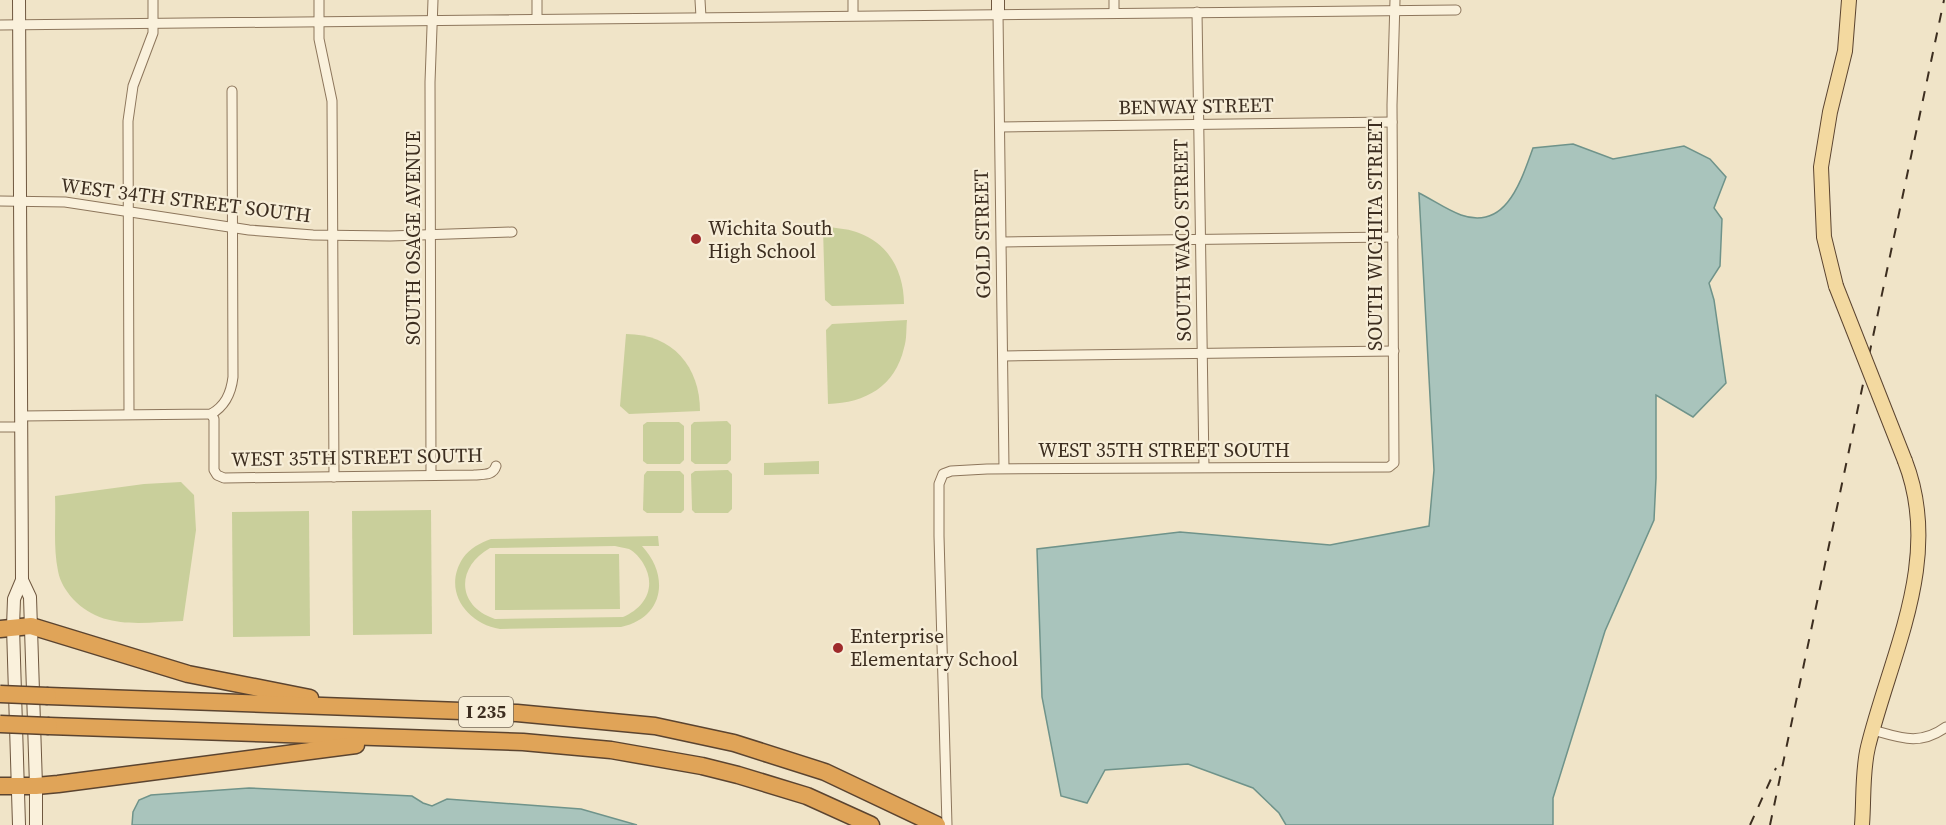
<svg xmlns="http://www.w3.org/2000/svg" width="1946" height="825" viewBox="0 0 1946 825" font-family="'Source Serif 4',serif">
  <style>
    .green { fill: #c9cf9b; fill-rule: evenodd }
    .water { fill: #a9c4bc; stroke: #6f938a; stroke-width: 1.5 }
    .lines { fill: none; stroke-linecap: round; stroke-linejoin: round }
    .street-casing { stroke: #8d765c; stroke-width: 11 }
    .secondary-casing { stroke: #6f573f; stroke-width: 14 }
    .primary-casing { stroke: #5b4430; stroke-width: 16 }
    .highway-casing { stroke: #5b4430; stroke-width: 19 }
    .street { stroke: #faf1dc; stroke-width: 9 }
    .secondary { stroke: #faf1dc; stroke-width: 12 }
    .primary { stroke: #f3d9a0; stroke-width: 14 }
    .highway { stroke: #e0a458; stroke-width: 16 }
    .rail { stroke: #3d2e20; stroke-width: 2; stroke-dasharray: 10 10; stroke-linecap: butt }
    .primary-bridge-casing { stroke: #5b4430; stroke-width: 16; stroke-linecap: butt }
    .highway-bridge-casing { stroke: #5b4430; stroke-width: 19; stroke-linecap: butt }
    .primary-bridge { stroke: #f3d9a0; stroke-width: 14 }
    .highway-bridge { stroke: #e0a458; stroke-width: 16 }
    .poi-dot { fill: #9e2a2b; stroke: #f7eed8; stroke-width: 2 }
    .labels { text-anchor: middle; stroke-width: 4.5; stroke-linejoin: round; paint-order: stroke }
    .shield { fill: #f7eed8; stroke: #756857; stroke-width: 1.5 }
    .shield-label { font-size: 18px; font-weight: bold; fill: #3d2e20 }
    .street-label { font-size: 20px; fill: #3d2e20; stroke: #f7eed8 }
    .poi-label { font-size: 20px; fill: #3d2e20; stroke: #f7eed8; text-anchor: start }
  </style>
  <rect width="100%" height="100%" fill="#f0e4c8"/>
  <g class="green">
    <path d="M831,227C840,229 850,229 859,233C889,244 904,272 904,304L832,306L825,300L823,228Z"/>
    <path d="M907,320C906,329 907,339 904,348C895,386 866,403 828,404L826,330L832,324Z"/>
    <path d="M626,334C673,334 700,367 700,411L629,414L620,406Z"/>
    <polygon points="727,421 731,425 731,460 727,464 695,464 691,461 691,425 694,422"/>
    <polygon points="647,422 679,422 684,426 684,460 680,464 647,464 643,461 643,425"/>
    <polygon points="819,461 819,474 764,475 764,463"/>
    <polygon points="728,470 732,474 732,509 728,513 695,513 692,510 691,474 695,471"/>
    <polygon points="647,471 680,471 684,475 684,510 681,513 647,513 643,510 644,475"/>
    <path d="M181,482L194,495L196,530L183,621C144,622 103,631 73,599C66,591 60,582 58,571C53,547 56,520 55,496L144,484Z"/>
    <polygon points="431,510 432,634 353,635 352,511"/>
    <polygon points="309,511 310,636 233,637 232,512"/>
    <path d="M658,536L659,546H642C670,576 664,618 621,627L500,629C466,623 442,590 463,558C470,548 480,543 491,539ZM615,546C619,547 625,548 629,549C635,552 640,558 643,563C657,586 646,607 623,617L495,619C456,606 456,567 490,548Z"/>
    <polygon points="619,554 620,609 495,610 495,554"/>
  </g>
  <g class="water">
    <path d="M1573,144L1613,159L1684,146L1710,159L1726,177L1714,208L1722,219L1720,266L1709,283L1714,300L1726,383L1693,417L1656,395V478L1654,520L1605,631L1553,798V825H1286L1279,813L1253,788L1188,764L1105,770L1087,803L1061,796L1042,697L1037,549L1180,532L1330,545L1429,526L1434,470L1419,193C1433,200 1447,210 1461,215C1506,231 1521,181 1533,148Z"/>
    <polygon points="249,788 412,796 423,803 432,806 447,799 581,809 637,825 132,825 133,812 139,800 151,795"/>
  </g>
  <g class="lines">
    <defs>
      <g id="street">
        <polyline points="319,0 319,39 332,101 334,477"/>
        <polyline points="537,0 537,18"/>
        <polyline points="700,0 701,17"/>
        <polyline points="853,0 853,15"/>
        <polyline points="1114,0 1114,12"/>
        <polyline points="1197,12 1204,467"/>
        <polyline points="998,14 1004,468"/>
        <polyline points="0,25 1456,10"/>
        <polyline points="1000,127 1392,122"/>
        <polyline points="0,201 65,202 249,230 313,235 390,236 512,232"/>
        <polyline points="1002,242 1393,237"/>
        <polyline points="1004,356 1394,351"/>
        <polyline points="129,414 128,121 133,86 153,33 153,0"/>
        <path d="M211,414L214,419V470L217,475L224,478L474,475C483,474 493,476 496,466"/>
        <path d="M21,416L211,414C225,406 231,394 233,377L232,91"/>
        <polyline points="0,427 21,427"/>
        <polyline points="431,475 430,82 433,0"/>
        <path d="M1873,730C1901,738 1920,746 1946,727"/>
        <polyline points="947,825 939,536 939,484 943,474 951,471 987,469 1389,467 1394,463 1392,105 1395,0"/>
      </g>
      <g id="secondary">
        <polyline points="19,0 22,580 14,599 13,627 19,825"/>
        <polyline points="998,0 998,14"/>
        <polyline points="22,580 30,597 36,786 36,825"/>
      </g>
      <g id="primary">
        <polyline points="1836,286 1824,237 1821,167 1830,112 1845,51 1849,0"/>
        <path d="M1862,825C1864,800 1862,772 1868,747C1891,653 1943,559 1905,461"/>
      </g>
      <g id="highway">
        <polyline points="0,629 31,626 188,674 310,698"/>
        <polyline points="48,696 517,713 655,726 734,743 825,772 937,825"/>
        <polyline points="49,726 523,742 611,750 702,766 738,775 807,796 871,825"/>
        <polyline points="0,786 36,786 58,784 356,745"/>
      </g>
    </defs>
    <use href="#street" class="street-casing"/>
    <use href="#secondary" class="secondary-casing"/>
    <use href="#primary" class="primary-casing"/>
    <use href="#highway" class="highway-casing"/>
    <use href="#street" class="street"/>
    <use href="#secondary" class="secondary"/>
    <use href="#primary" class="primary"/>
    <use href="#highway" class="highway"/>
    <g class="rail">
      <polyline points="1750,825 1776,768"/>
      <polyline points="1770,825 1944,0"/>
    </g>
    <defs>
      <polyline id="primary-bridge" points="1836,286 1905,461"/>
      <g id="highway-bridge">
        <polyline points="0,694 48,696"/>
        <polyline points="0,724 49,726"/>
      </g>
    </defs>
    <use href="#primary-bridge" class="primary-bridge-casing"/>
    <use href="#highway-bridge" class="highway-bridge-casing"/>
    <use href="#primary-bridge" class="primary-bridge"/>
    <use href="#highway-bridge" class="highway-bridge"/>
  </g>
  <g class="poi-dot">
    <circle cx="696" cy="239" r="6"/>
    <circle cx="838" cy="648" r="6"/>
  </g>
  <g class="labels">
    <rect class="shield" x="459" y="697" width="54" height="30" rx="4.5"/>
    <g class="shield-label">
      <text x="486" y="718">I 235</text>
    </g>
    <g class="street-label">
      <text transform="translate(1196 106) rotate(-1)" y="7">BENWAY STREET</text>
      <text transform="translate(186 200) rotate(7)" y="7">WEST 34TH STREET SOUTH</text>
      <text transform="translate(982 234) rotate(-91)" y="7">GOLD STREET</text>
      <text transform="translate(1375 235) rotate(-90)" y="7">SOUTH WICHITA STREET</text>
      <text transform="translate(413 238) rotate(-90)" y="7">SOUTH OSAGE AVENUE</text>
      <text transform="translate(1182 240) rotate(-91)" y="7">SOUTH WACO STREET</text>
      <text x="1164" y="457">WEST 35TH STREET SOUTH</text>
      <text transform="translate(357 457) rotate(-1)" y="7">WEST 35TH STREET SOUTH</text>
    </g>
    <g class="poi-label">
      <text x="708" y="235">Wichita South<tspan x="708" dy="23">High School</tspan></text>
      <text x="850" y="643">Enterprise<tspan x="850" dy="23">Elementary School</tspan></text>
    </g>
  </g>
</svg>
